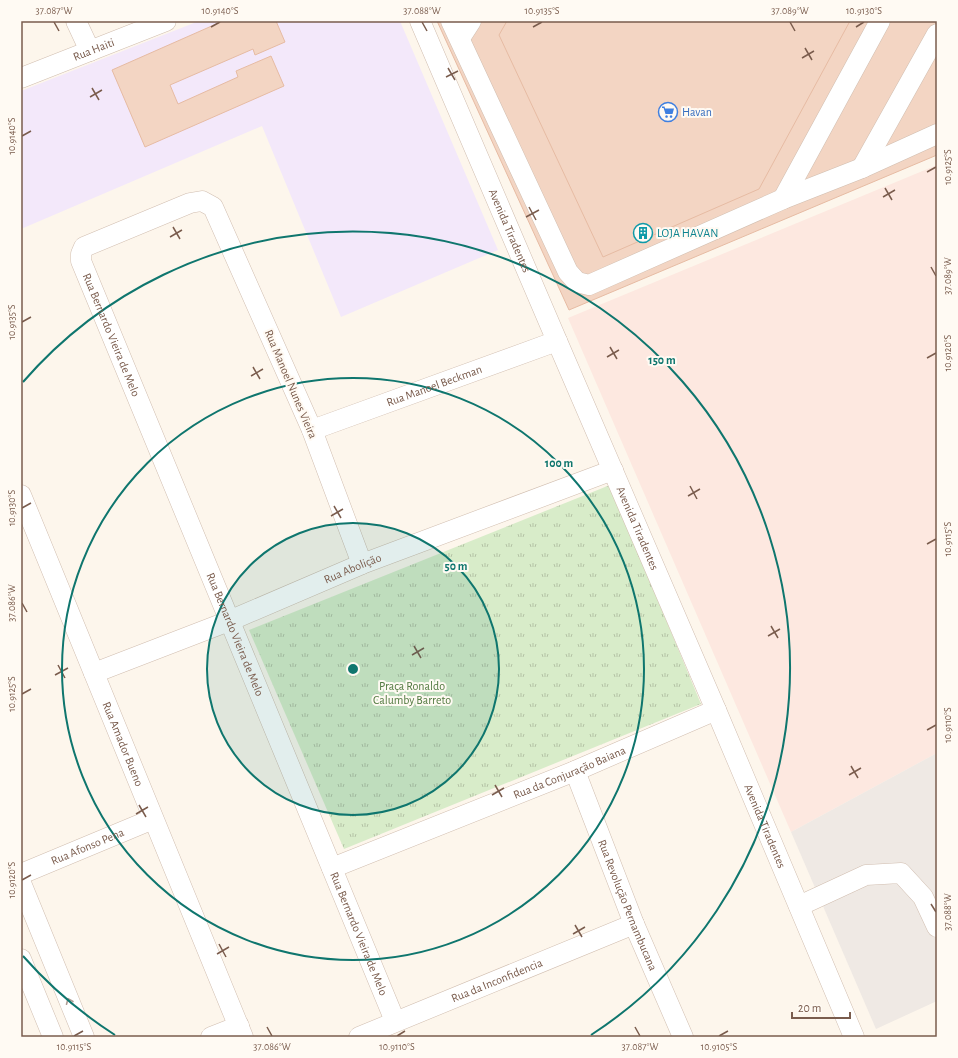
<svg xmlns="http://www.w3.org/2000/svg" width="958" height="1058" viewBox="0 0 958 1058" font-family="'Alegreya Sans',sans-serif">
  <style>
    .commercial { fill: #fde8e0 }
    .industrial { fill: #efe9e4 }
    .education { fill: #f3e8fa }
    .grass { fill: url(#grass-tufts) }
    .building { fill: #f3d5c3; stroke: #e6bba3 }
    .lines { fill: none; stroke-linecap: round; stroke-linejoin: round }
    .minor-casing { stroke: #d1beb0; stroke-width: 21 }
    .minor { stroke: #fff; stroke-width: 20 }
    .oneway { stroke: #af9d94 }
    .ticks { fill: none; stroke: #7a5c4d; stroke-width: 1.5 }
    .ring { fill: none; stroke: #0f766e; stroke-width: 2 }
    .labels { text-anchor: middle; stroke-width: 4; stroke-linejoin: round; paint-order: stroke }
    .street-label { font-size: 12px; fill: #7a5c4d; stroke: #fffaf3 }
    .shop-label { font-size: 12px; fill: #366cbe; stroke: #fffaf3; text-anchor: start }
    .culture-label { font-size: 12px; fill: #0d838f; stroke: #fffaf3; text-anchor: start }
    .park-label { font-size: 12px; fill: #537a41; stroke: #fffaf3 }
    .centre { fill: #0f766e; stroke: #fffaf3; stroke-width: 2 }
    .ring-label { font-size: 12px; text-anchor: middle; font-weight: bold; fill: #0f766e; stroke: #fffaf3; stroke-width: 4; stroke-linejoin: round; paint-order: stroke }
    .neatline { fill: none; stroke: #7a5c4d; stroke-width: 1.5 }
    .ticks-label { font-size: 10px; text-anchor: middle; fill: #7a5c4d }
  </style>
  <defs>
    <pattern id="grass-tufts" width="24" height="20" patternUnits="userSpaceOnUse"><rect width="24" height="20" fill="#d8ecc9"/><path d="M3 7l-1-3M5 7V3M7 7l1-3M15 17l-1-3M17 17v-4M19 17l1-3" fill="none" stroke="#b4c2a5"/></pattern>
  </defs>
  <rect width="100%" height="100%" fill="#fdf6ec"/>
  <polygon class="commercial" points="937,165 937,753 791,832 568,318"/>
  <polygon class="industrial" points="937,753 937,1001 876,1029 791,832"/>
  <polygon class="education" points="199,21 400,21 498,250 341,317 262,126 21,229 21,91"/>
  <polygon class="grass" points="610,485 701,704 344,849 249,630"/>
  <g class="building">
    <polygon points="223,21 276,21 285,42 255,55 253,49 170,85 178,104 238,77 236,71 271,56 284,86 145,147 112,70"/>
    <polygon points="437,21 937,21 937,155 569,310"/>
    <polygon points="507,21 850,21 759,189 603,257 499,35"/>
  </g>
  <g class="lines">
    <defs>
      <g id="minor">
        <polyline points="76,21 90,51"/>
        <path id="s1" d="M420,21L557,341L716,710L854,1037"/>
        <polyline points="451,21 568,272 577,282 589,285 783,199 862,168 937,134"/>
        <polyline points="460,38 471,21"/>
        <path id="s2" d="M21,78L166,21"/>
        <polyline points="862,168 937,34"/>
        <polyline points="783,199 880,21"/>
        <path id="s3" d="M312,430L557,341"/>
        <path id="s4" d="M21,495L243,1037"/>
        <path id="s5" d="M362,564L312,430L213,207L202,201L190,203L84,247L81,254V261L395,1021"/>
        <path id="s6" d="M94,673L229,621L362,564L613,470"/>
        <path id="s7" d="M575,771L634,924L683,1037"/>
        <path id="s8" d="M332,868L575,771L716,710"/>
        <path id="s9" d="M21,874L153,819"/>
        <polyline points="21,883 84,1037"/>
        <polyline points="799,906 866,875 901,873 923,897 937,927"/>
        <polyline points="21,959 53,1037"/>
        <polyline points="211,1037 239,1026"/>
        <path id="s10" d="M359,1037L634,924"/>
      </g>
    </defs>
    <use href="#minor" class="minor-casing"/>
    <use href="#minor" class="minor"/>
  </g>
  <defs><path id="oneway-chevron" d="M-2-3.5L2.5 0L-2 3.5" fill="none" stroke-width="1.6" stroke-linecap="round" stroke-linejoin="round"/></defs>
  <use class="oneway" href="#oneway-chevron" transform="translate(69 1001) rotate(-112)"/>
  <path class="ticks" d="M54,22L59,31M422,22L427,31M790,22L795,31M211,27L220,22M533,27L542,22M856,27L864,22M805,48L812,60M802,58L814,51M448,68L455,80M446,77L458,71M92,88L99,100M90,97L102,90M22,136L31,131M927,172L936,167M885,188L892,200M883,197L895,190M529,207L536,220M526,217L539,210M173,227L180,239M170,237L182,230M931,267L936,276M22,322L31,317M610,347L617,359M607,357L619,350M927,358L936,353M253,367L260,379M251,376L263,369M690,486L697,499M688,496L700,489M334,506L341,518M22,508L31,503M331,516L343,509M927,544L936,539M22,603L27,612M771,626L778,638M768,636L780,629M414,646L421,658M412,655L424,648M58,665L65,678M55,675L68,668M22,694L31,689M927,730L936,725M851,766L858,778M849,775L861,768M495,785L502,797M492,795L504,788M139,805L146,817M136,814L148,807M22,880L31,875M931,904L936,912M575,925L582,937M573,934L585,927M219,944L226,957M217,954L229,947M267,1027L272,1036M635,1027L640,1036M74,1036L83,1031M397,1036L405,1031M719,1036L728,1031"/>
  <circle cx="353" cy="669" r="146" fill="#0f766e" fill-opacity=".12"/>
  <g class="ring">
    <circle cx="353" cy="669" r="146"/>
    <circle cx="353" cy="669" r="291"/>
    <path d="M115 1035A437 437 0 0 1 23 956M23 382A437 437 0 1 1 591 1035"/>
  </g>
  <defs>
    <symbol id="supermarket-ring" viewBox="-11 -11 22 22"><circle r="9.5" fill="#fffaf3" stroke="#3f7fe0" stroke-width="1.5"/><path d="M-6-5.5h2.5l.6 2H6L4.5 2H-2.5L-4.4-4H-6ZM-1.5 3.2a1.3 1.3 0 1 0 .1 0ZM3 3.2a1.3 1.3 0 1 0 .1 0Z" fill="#3f7fe0"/></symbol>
    <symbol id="building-ring" viewBox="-11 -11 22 22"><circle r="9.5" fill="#fffaf3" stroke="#0f9aa8" stroke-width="1.5"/><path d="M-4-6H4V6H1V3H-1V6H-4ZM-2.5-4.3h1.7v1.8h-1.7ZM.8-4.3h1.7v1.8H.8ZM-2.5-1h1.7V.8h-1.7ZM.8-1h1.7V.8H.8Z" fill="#0f9aa8"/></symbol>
  </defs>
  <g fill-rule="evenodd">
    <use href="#supermarket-ring" x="657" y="101" width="22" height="22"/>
    <use href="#building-ring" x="632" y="222" width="22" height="22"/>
  </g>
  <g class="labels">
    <g class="street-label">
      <text dy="4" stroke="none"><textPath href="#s2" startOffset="78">Rua Haiti</textPath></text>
      <text dy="4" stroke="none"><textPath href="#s1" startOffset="228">Avenida Tiradentes</textPath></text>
      <text dy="4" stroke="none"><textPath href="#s5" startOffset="621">Rua Bernardo Vieira de Melo</textPath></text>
      <text transform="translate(291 384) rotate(67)" y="4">Rua Manoel Nunes Vieira</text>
      <text dy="4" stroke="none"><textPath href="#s3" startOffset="130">Rua Manoel Beckman</textPath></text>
      <text dy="4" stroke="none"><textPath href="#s1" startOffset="552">Avenida Tiradentes</textPath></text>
      <text dy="4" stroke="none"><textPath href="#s6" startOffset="279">Rua Abolição</textPath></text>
      <text dy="4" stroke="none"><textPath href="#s5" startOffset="945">Rua Bernardo Vieira de Melo</textPath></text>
      <text dy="4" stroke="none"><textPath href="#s4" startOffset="269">Rua Amador Bueno</textPath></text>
      <text dy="4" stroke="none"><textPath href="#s8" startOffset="256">Rua da Conjuração Baiana</textPath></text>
      <text dy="4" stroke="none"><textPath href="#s1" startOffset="876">Avenida Tiradentes</textPath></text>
      <text dy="4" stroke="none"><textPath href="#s9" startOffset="72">Rua Afonso Pena</textPath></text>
      <text dy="4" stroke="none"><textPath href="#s7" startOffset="144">Rua Revolução Pernambucana</textPath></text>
      <text dy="4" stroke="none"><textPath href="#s5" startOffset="1269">Rua Bernardo Vieira de Melo</textPath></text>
      <text dy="4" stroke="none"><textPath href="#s10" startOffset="149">Rua da Inconfidencia</textPath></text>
    </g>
    <g class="shop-label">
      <text x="682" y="116">Havan</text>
    </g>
    <g class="culture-label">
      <text x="657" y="237">LOJA HAVAN</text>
    </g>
    <g class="park-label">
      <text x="412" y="690">Praça Ronaldo<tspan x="412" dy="14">Calumby Barreto</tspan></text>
    </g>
  </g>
  <circle cx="353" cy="669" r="6" class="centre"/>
  <g class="ring-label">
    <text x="662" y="364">150 m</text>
    <text x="559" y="467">100 m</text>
    <text x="456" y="570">50 m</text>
  </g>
  <rect width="958" height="1058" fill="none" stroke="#fffaf3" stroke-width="44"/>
  <path d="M792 1012v6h58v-6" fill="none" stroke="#7a5c4d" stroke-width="2"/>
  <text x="798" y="1012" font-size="12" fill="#7a5c4d" stroke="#fffaf3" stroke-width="3" paint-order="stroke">20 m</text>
  <rect x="22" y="22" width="914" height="1014" class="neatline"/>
  <g class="ticks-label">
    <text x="54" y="14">37.087°W</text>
    <text x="220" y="14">10.9140°S</text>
    <text x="422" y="14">37.088°W</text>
    <text x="542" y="14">10.9135°S</text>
    <text x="790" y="14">37.089°W</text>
    <text x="864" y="14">10.9130°S</text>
    <text transform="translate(11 136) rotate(-90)" y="4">10.9140°S</text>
    <text transform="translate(947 167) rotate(-90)" y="4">10.9125°S</text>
    <text transform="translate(947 276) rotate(-90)" y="4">37.089°W</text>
    <text transform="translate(11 322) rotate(-90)" y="4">10.9135°S</text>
    <text transform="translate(947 353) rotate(-90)" y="4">10.9120°S</text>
    <text transform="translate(11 508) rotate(-90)" y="4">10.9130°S</text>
    <text transform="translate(947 539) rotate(-90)" y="4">10.9115°S</text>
    <text transform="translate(11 603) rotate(-90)" y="4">37.086°W</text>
    <text transform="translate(11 694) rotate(-90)" y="4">10.9125°S</text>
    <text transform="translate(947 725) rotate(-90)" y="4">10.9110°S</text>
    <text transform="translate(11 880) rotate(-90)" y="4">10.9120°S</text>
    <text transform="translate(947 912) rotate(-90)" y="4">37.088°W</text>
    <text x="74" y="1050">10.9115°S</text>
    <text x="272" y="1050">37.086°W</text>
    <text x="397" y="1050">10.9110°S</text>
    <text x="640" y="1050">37.087°W</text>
    <text x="719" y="1050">10.9105°S</text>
  </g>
</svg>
